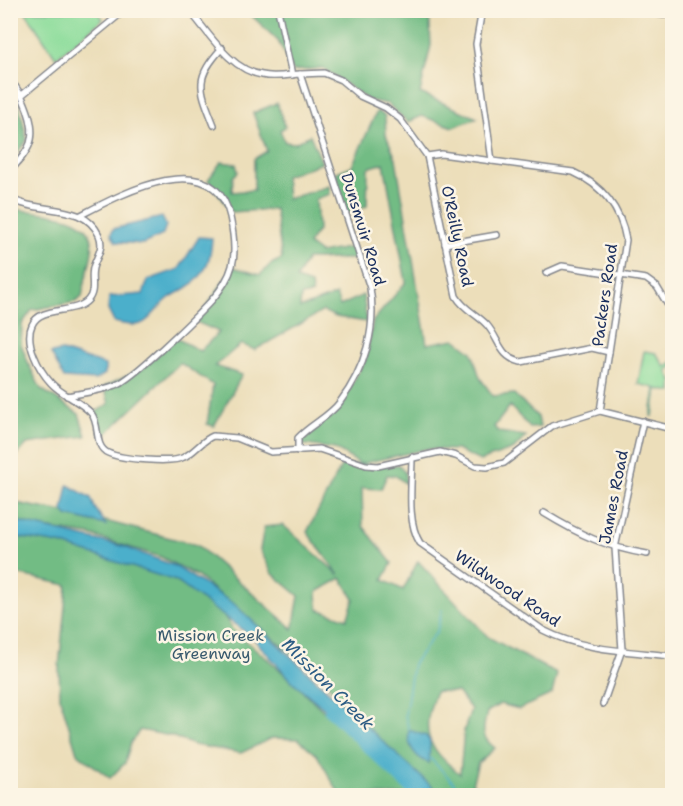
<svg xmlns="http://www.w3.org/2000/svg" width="683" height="806" viewBox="0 0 683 806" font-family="'Shantell Sans',sans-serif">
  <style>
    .green { fill: #8edd9c; stroke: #54867d; stroke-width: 1.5 }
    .forest { fill: #72bc84; stroke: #467671; stroke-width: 1.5; fill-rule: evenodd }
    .water { fill: #4cafcb; stroke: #346f94; stroke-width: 1.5 }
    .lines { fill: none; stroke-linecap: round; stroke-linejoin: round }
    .stream { stroke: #4cafcb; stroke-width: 1.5 }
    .river { stroke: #4cafcb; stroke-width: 8 }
    .minor-casing { stroke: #84868c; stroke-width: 8 }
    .minor { stroke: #fff; stroke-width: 5 }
    .labels { text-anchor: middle; stroke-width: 5; stroke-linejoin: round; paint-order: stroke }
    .street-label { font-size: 16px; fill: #1b2f5e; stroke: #fcf5e5 }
    .park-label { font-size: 16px; fill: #385a6e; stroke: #fcf5e5 }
    .water-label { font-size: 18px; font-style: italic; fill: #2c5c84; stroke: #fcf5e5 }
  </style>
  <rect width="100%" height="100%" fill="#fcf5e5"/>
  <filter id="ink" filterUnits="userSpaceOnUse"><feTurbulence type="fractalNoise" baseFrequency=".0167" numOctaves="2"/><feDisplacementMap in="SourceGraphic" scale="12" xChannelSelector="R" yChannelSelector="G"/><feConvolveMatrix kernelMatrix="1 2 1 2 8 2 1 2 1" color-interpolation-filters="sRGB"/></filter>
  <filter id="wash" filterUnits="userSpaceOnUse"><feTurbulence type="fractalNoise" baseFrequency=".008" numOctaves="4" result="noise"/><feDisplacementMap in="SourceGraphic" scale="24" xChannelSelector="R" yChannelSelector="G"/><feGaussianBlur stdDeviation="1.35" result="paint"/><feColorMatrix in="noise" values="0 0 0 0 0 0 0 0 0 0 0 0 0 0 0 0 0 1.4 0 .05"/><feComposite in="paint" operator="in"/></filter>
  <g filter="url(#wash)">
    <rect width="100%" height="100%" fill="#ecdeba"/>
    <g class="green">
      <polygon points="25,11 97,11 103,19 56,58"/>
      <polygon points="644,351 656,353 665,367 672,362 672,367 667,371 672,380 672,392 657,389 653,416 651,416 655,388 638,384"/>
    </g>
    <g class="forest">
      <polygon points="373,10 388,13 429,11 431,45 420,93 477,118 453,127 422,116 408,122 388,104 368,100 323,68 293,71 278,41 247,11"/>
      <polygon points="11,91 17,96 27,140 11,161"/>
      <polygon points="277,103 285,127 280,130 285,142 295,143 310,135 322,163 285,176 287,199 329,186 330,194 316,199 318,230 308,244 320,253 353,247 356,259 307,259 296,279 311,284 312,294 301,296 300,308 336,295 340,306 363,295 367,322 336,317 323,311 255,350 241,344 215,366 242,375 214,426 207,424 213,385 180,363 102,438 94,413 109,404 104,387 142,369 176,338 200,351 219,332 196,322 233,267 260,275 271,264 282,259 275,209 232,212 208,180 221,162 236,164 238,172 233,177 232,192 254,190 254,159 267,151 253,113"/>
      <polygon points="377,111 385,116 386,135 396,159 427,344 455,339 472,352 480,378 493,396 514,394 538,417 540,427 530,428 510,406 494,427 499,432 526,436 514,449 480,461 457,450 426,449 360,464 335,449 300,444 339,408 366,358 373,321 406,282 384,163 368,168 367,206 347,213 334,173 352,166"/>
      <path d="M11,208C35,215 98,209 92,251C90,266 84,281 82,297L75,302L32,310L22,324L21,344L29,365L41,389L79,414L86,436L27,444L13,460H10Z"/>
      <path d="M342,465H399L405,473L406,484L396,476L387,475L381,489L362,488L363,526L392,563L383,580L403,590L418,561L488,637L557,674L552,694L519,709L500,704L487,712C483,729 480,737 495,748L478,763L472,784L490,795H443L425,783L377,741L324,680L197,576L161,557L90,535L37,527L11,519L10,502L90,517L197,545L293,629L299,596L272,573L260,550L264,527L283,525L339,575L307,532ZM341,578L354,599L347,619L318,609L317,592ZM436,691L457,692L471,709L464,731L460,774C426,746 420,733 436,691Z"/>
      <polygon points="10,535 105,550 145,564 218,605 232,629 278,668 390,773 425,795 340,795 317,755 298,739 272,738 241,753 194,745 171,736 140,730 131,742 125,763 110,778 77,753 60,697 59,667 67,585 11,573"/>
    </g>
    <g class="water">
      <polygon points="162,217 166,225 163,235 143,244 116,242 111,234 113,229"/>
      <path d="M199,237L212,238C211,261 205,277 185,289C179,292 173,295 168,299C145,319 150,331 114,322L108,310L109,297L143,294L148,280L179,269Z"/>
      <polygon points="62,351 105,365 105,374 95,380 64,378 51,353"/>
      <polygon points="68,485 91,498 95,508 106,525 67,516 63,511"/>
      <polygon points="10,520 122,546 175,566 233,603 441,795 421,795 397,777 359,738 293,682 252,637 176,581 60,544 11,536"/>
      <path d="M409,730L426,736L430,741L429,763C415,758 406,744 409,730Z"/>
    </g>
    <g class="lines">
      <g class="stream">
        <polyline points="409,730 405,715 413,664 437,631 442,610"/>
        <polyline points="430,758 454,783 459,796"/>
      </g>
      <polyline class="river" points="328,711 416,796"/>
    </g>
  </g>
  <g filter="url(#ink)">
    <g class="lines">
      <defs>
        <g id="minor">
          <path d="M189,10C209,33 230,70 262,75C274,78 288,75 300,74L370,288C377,328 365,369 340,402C329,417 311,424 298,438V451"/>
          <polyline points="278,10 292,75"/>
          <polyline points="482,10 476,44 492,161"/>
          <polyline points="632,10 664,15"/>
          <path d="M300,74L324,73L341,80L360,96L386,108L400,119L427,156L456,296C464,310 477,314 487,325C500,340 499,357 521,362L592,348L609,352"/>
          <path d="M10,81C19,89 23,98 27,109C38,139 30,149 10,171"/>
          <polyline points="22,95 125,10"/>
          <path d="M214,125C199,87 194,79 222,48"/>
          <path d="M427,156L441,154L573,172C602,185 621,209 626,240L600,411"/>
          <path d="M10,198C38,215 83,201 99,235C104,247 98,254 94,265C89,276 97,290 88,300C75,315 40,305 32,325C24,342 39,370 51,383C62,395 80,401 91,413C101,425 93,446 108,453C121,459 173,464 184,457C195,452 201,441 213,436L237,438L271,452L319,449L366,465L378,466L440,452L456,456L475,466L487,467L504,463L552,426L600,411L672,429"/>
          <polyline points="445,244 497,235"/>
          <polyline points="546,273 562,266 646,279 657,287 672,312"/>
          <path d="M67,396C83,393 101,391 116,385C132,380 197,316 211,301C219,292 229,278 232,266C236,252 233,231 230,217C214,144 121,194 81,215"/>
          <path d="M412,457C412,483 406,521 420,543L543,630C583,651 629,651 672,656"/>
          <path d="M544,513C580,535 606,547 647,554"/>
          <polyline points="603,704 622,650 615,548 643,421"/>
        </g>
      </defs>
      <use href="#minor" class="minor-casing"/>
      <use href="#minor" class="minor"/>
    </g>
  </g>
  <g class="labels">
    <g class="street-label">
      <text transform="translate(364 229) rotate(73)" y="6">Dunsmuir Road</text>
      <text transform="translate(458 236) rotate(78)" y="6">O'Reilly Road</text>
      <text transform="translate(604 295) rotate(-82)" y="6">Packers Road</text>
      <text transform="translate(613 497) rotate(-79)" y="6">James Road</text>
      <text transform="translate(508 588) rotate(34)" y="6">Wildwood Road</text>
    </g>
    <g class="park-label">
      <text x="211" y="641">Mission Creek<tspan x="211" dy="18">Greenway</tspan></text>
    </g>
    <g class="water-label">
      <text transform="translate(328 684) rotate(45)" y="6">Mission Creek</text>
    </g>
  </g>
  <rect width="683" height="806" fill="none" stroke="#fcf5e5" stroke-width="36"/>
</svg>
